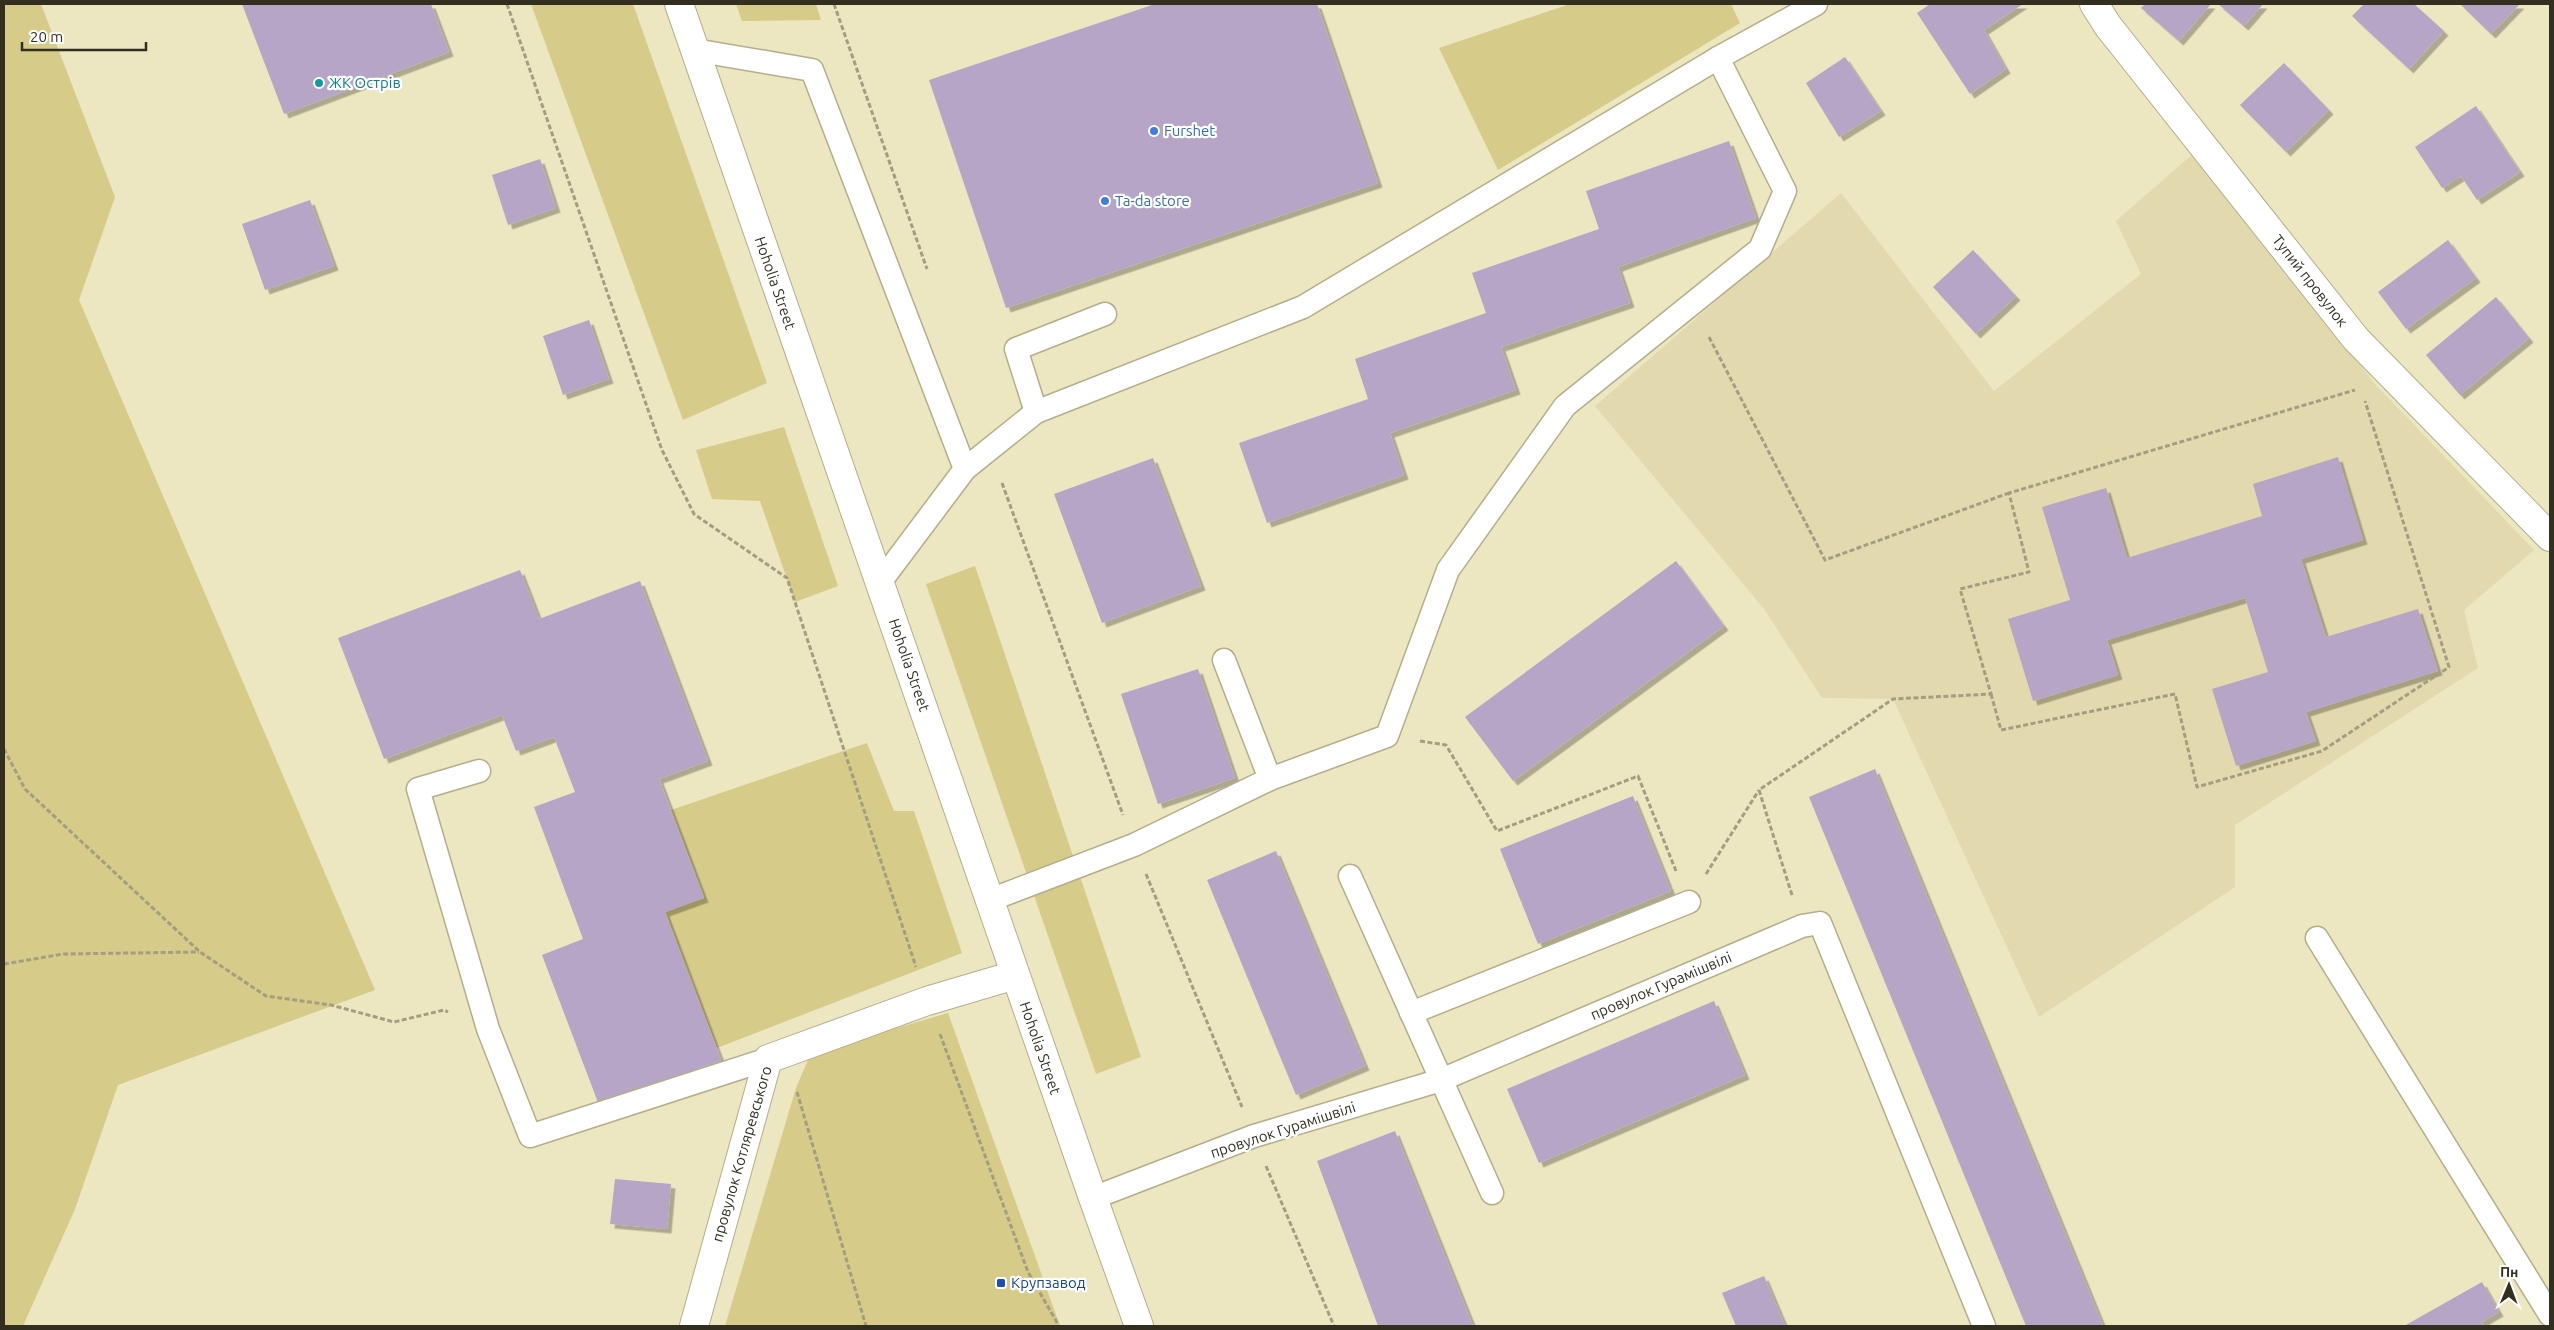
<svg xmlns="http://www.w3.org/2000/svg" width="2554" height="1330" viewBox="0 0 2554 1330" font-family="Ubuntu,sans-serif">
  <style>
    .built { fill: #e2daae }
    .green { fill: #d6cb88 }
    .building { fill: #b6a5c6; filter: url(#shadow) }
    .lines { fill: none; stroke-linecap: round; stroke-linejoin: round }
    .service-casing { stroke: #b4ae8a; stroke-width: 25 }
    .minor-casing { stroke: #b4ae8a; stroke-width: 30 }
    .tertiary-casing { stroke: #b4ae8a; stroke-width: 30 }
    .path { stroke: #a39e82; stroke-width: 3; stroke-dasharray: 5 2.5; stroke-linecap: butt }
    .service { stroke: #fff; stroke-width: 22 }
    .minor { stroke: #fff; stroke-width: 28 }
    .tertiary { stroke: #fff; stroke-width: 28 }
    .culture-dot { fill: #0f9aa8; stroke: #fff; stroke-width: 2 }
    .shop-dot { fill: #3f7fe0; stroke: #fff; stroke-width: 2 }
    .transit-dot { fill: #1a4fb4; stroke: #fff; stroke-width: 2 }
    .labels { text-anchor: middle; stroke-width: 4.5; stroke-linejoin: round; paint-order: stroke }
    .culture-label { font-size: 15px; fill: #0d838f; stroke: #fff; text-anchor: start }
    .shop-label { font-size: 15px; fill: #366cbe; stroke: #fff; text-anchor: start }
    .street-label { font-size: 15px; fill: #322f21; stroke: #fff }
    .transit-label { font-size: 15px; fill: #164399; stroke: #fff; text-anchor: start }
  </style>
  <defs>
    <filter id="shadow"><feDropShadow dx="4.5" dy="4.5" stdDeviation="0" flood-color="#0004"/></filter>
  </defs>
  <rect width="100%" height="100%" fill="#ece6c1"/>
  <polygon class="built" points="2194,153 2375,384 2534,550 2464,610 2478,668 2235,825 2235,887 2039,1017 1893,699 1822,698 1764,609 1595,406 1841,193 1994,391 2141,274 2116,221"/>
  <g class="green">
    <polygon points="4,4 41,4 115,197 79,300 375,990 118,1085 75,1209 23,1326 4,1326"/>
    <polygon points="531,4 633,4 767,383 683,420"/>
    <polygon points="736,4 816,4 821,20 742,21"/>
    <polygon points="1570,4 1731,4 1740,23 1498,170 1439,48"/>
    <polygon points="784,427 838,586 795,602 760,501 712,499 696,450"/>
    <polygon points="975,566 1141,1057 1096,1074 926,584"/>
    <polygon points="867,743 894,811 914,811 962,953 717,1048 665,912 704,897 671,810"/>
    <polygon points="948,1013 1060,1326 725,1326 796,1088 811,1053"/>
  </g>
  <g class="building">
    <polygon points="242,4 431,4 449,52 284,114"/>
    <polygon points="1155,4 1317,4 1378,183 1006,308 929,80"/>
    <polygon points="1930,4 2023,4 1984,30 2006,69 1970,94 1917,13"/>
    <polygon points="2145,4 2211,4 2179,41 2141,8"/>
    <polygon points="2218,4 2263,4 2244,26"/>
    <polygon points="2364,4 2414,4 2444,31 2409,69 2352,16"/>
    <polygon points="2460,4 2520,4 2491,34"/>
    <polygon points="1845,57 1881,111 1839,137 1806,83"/>
    <polygon points="2284,63 2329,110 2286,152 2240,105"/>
    <polygon points="2476,106 2520,172 2477,200 2461,176 2442,188 2415,147"/>
    <polygon points="1729,141 1756,218 1618,267 1630,303 1501,347 1516,390 1390,433 1404,475 1267,523 1239,443 1368,399 1355,359 1486,313 1472,273 1599,229 1586,191"/>
    <polygon points="540,159 556,208 508,225 492,175"/>
    <polygon points="310,200 334,266 265,290 242,224"/>
    <polygon points="2448,240 2476,278 2406,329 2378,292"/>
    <polygon points="1973,250 2016,296 1976,334 1933,287"/>
    <polygon points="2496,297 2529,338 2460,395 2426,355"/>
    <polygon points="589,320 609,379 563,395 543,336"/>
    <polygon points="2338,457 2363,540 2301,559 2326,637 2418,609 2438,671 2306,712 2316,741 2236,766 2212,689 2268,672 2245,598 2107,640 2118,675 2033,701 2008,619 2070,600 2042,507 2106,488 2127,558 2262,516 2253,484"/>
    <polygon points="1153,458 1201,586 1102,623 1054,494"/>
    <polygon points="1676,561 1724,626 1513,781 1465,717"/>
    <polygon points="520,570 539,619 640,581 708,761 659,779 704,898 665,912 721,1060 599,1105 542,955 583,939 534,807 575,792 554,737 516,751 502,715 384,759 338,638"/>
    <polygon points="1198,669 1235,778 1158,804 1121,694"/>
    <polygon points="1875,769 2103,1326 2026,1326 1809,797"/>
    <polygon points="1633,796 1671,891 1538,944 1500,849"/>
    <polygon points="1276,851 1365,1066 1296,1095 1207,880"/>
    <polygon points="1714,1001 1745,1075 1539,1163 1507,1089"/>
    <polygon points="1395,1131 1473,1326 1378,1326 1317,1161"/>
    <polygon points="615,1179 671,1184 667,1229 610,1224"/>
    <polygon points="1764,1276 1785,1326 1736,1326 1722,1293"/>
    <polygon points="2482,1282 2499,1312 2482,1322 2484,1326 2404,1326"/>
  </g>
  <g class="lines">
    <defs>
      <g id="service">
        <polyline points="694,50 812,70 965,469 881,581"/>
        <polyline points="1036,412 1016,349 1105,314"/>
        <polyline points="965,469 1036,412 1303,307 1718,58 1816,4"/>
        <polyline points="1224,660 1270,779"/>
        <polyline points="479,771 418,789 488,1029 530,1136 768,1059"/>
        <polyline points="1350,876 1492,1193"/>
        <polyline points="990,900 1134,845 1270,779 1387,736 1448,570 1565,406 1760,249 1785,191 1718,58"/>
        <polyline points="2317,938 2550,1315"/>
        <polyline points="1411,1013 1689,902"/>
        <polyline points="1093,1198 1254,1136 1441,1080 1802,926 1820,923 1984,1326"/>
      </g>
      <g id="minor">
        <polyline points="2094,4 2108,26 2356,339 2550,537"/>
        <polyline points="694,1326 768,1059 927,1001 1015,975"/>
      </g>
      <polyline id="tertiary" points="679,4 1093,1198 1139,1326"/>
    </defs>
    <use href="#service" class="service-casing"/>
    <use href="#minor" class="minor-casing"/>
    <use href="#tertiary" class="tertiary-casing"/>
    <g class="path">
      <polyline points="507,4 662,450 694,514 787,578 916,967"/>
      <polyline points="834,4 927,269"/>
      <polyline points="1709,337 1825,560 2009,493"/>
      <polyline points="1002,483 1123,815"/>
      <polyline points="1991,694 2001,730 2175,694 2197,787 2322,751 2449,667 2365,401"/>
      <polyline points="1420,741 1446,745 1497,831 1638,776 1676,871"/>
      <polyline points="4,749 25,789 200,952 266,996 331,1005 394,1022 444,1010 448,1012"/>
      <polyline points="1146,874 1242,1107"/>
      <polyline points="1706,874 1759,790"/>
      <polyline points="1792,895 1759,790 1893,699 1991,694 1960,589 2029,572 2009,493 2355,390"/>
      <polyline points="4,964 63,954 199,952"/>
      <polyline points="940,1034 1028,1272 1059,1326"/>
      <polyline points="797,1092 866,1326"/>
      <polyline points="1266,1166 1334,1326"/>
    </g>
    <use href="#service" class="service"/>
    <use href="#minor" class="minor"/>
    <use href="#tertiary" class="tertiary"/>
  </g>
  <circle class="culture-dot" cx="319" cy="83" r="5"/>
  <g class="shop-dot">
    <circle cx="1154" cy="131" r="5"/>
    <circle cx="1105" cy="201" r="5"/>
  </g>
  <rect class="transit-dot" x="996" y="1278" width="10" height="10" rx="2.5"/>
  <g class="labels">
    <g class="culture-label">
      <text x="329" y="88">ЖК Острів</text>
    </g>
    <g class="shop-label">
      <text x="1164" y="136">Furshet</text>
      <text x="1115" y="206">Ta-da store</text>
    </g>
    <g class="street-label">
      <text transform="translate(2310 281) rotate(52)" y="5">Тупий провулок</text>
      <text transform="translate(775 283) rotate(71)" y="5">Hoholia Street</text>
      <text transform="translate(909 665) rotate(71)" y="5">Hoholia Street</text>
      <text transform="translate(1661 986) rotate(-23)" y="5">провулок Гурамішвілі</text>
      <text transform="translate(1040 1048) rotate(71)" y="5">Hoholia Street</text>
      <text transform="translate(1283 1130) rotate(-18)" y="5">провулок Гурамішвілі</text>
      <text transform="translate(742 1154) rotate(-74)" y="5">провулок Котляревського</text>
    </g>
    <g class="transit-label">
      <text x="1011" y="1288">Крупзавод</text>
    </g>
  </g>
  <rect width="2554" height="1330" fill="none" stroke="#322f21" stroke-width="10"/>
  <g transform="translate(2509 1285) rotate(1)" stroke="#ffffff" stroke-width="4" paint-order="stroke">
  <path d="M0-4L9 19L0 12L-9 19Z" fill="#322f21"/>
  <text y="-8" font-size="14" font-weight="bold" text-anchor="middle" fill="#322f21">Пн</text>
  </g>
  <path d="M22 42v8h124v-8" fill="none" stroke="#322f21" stroke-width="2.5"/>
  <text x="30" y="42" font-size="15" fill="#322f21" stroke="#ffffff" stroke-width="4" paint-order="stroke">20 m</text>
</svg>
